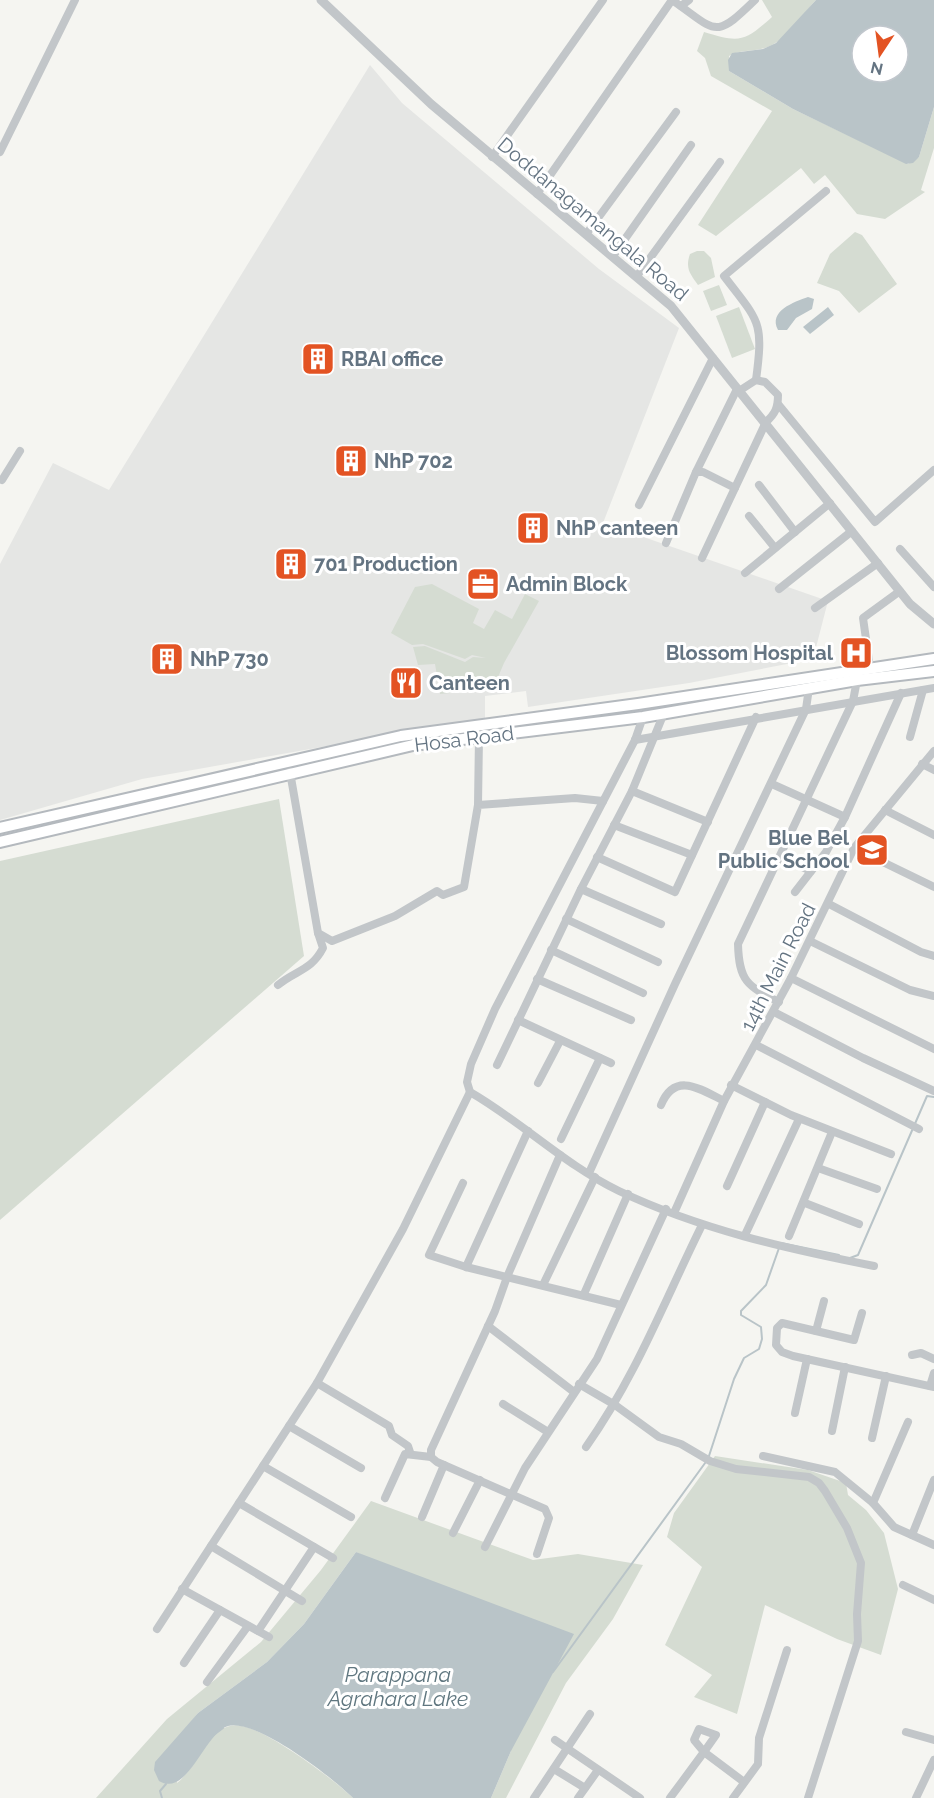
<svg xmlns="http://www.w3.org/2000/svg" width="934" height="1798" viewBox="0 0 934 1798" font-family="Raleway,sans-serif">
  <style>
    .built { fill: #e5e6e4 }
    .green { fill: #d5dcd2 }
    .water { fill: #b9c4c8; fill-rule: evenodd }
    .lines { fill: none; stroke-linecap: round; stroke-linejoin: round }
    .stream { stroke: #b9c4c8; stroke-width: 2 }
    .secondary-casing { stroke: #b4b9be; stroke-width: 14 }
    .minor { stroke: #c2c6c9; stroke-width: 8 }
    .tertiary { stroke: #c2c6c9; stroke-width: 9 }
    .secondary { stroke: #fff; stroke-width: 10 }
    .labels { text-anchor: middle; stroke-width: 6; stroke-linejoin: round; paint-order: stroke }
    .street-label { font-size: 20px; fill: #647482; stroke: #fff }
    .poi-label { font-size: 20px; font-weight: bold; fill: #647482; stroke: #fff; text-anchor: start }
    .water-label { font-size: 21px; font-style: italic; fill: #5f767f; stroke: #fff }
  </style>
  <rect width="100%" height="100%" fill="#f5f5f1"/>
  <polygon class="built" points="370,65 402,103 599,269 679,328 603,523 828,601 813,659 689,683 528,707 526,691 485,696 485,718 142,779 0,820 0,564 53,463 109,490"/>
  <g class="green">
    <path d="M762,0H816C801,16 787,41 765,48C752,52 741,49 729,56V71L793,109L908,164L919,157L934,107V148L921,190L925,192L885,219L857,214L825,175L814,184L801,168L716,236L698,225L772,111L711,76L705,58L697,51L704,32C740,43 744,42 772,17Z"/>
    <polygon points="855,232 862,235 897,284 859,313 839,291 817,283 830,254"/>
    <path d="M697,251H704L711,258L715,277L698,285C690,274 685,268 690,254Z"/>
    <polygon points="719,285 727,305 711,311 703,291"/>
    <polygon points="739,307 755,349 732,358 716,316"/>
    <polygon points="432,584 479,609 473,623 484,629 495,610 512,619 525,594 539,601 504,663 493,689 440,694 435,664 418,665 413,647 425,646 465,662 473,657 486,658 472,655 465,659 423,644 412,645 391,633 415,587"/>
    <polygon points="279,799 304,956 0,1220 0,861"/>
    <polygon points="715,1456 808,1470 846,1483 848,1495 866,1510 884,1533 898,1589 881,1655 837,1639 765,1605 737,1714 694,1697 712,1675 665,1645 702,1567 667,1537 674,1513"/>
    <path d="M371,1501L533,1560L578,1554L643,1565L613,1619L566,1683L506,1798H491L511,1751L362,1555L356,1552L304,1624L267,1662L198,1713L182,1733L177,1783C194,1770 208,1736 220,1730C227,1726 235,1724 242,1726C267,1730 335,1780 353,1798H96L167,1719L261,1642L321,1570Z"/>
  </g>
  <g class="water">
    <path d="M816,0H934V107L919,157L913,163L906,164L793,109L729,71L728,60L732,53L763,49L776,43ZM862,36H898V72H862Z"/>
    <path d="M808,297L814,299L812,309L796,318L787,330H778C768,311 794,302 808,297Z"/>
    <polygon points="828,307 834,315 810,334 803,327"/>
    <path d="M356,1552L574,1634L511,1751L491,1798H353C333,1778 256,1718 228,1726C204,1733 188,1798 159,1781L154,1770L155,1762L198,1713L267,1662L304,1624Z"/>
  </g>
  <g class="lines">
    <g class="stream">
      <polyline points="781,1243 839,1255"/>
      <polyline points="850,1258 858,1255 927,1096 934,1097"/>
      <polyline points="553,1672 708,1459 734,1379 744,1358 759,1349 762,1339 761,1327 741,1315 741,1311 766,1285 779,1248"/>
      <polyline points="211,1737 223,1728"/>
      <polyline points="162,1798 160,1791 166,1784"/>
    </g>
    <defs>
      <g id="secondary">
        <polyline points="0,828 401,736 638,704 934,659"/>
        <polyline points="0,842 413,745 643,717 857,680 934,671"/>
      </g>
    </defs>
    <use href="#secondary" class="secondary-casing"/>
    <g class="minor">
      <polyline points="681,6 689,0"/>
      <polyline points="0,152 75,0"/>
      <polyline points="492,157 603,0"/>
      <path d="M537,194L672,0C717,31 713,41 755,0"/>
      <polyline points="587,233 676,112"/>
      <polyline points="613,256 691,145"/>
      <polyline points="637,276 720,162"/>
      <path d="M756,380C764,320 759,322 724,276L826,191"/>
      <polyline points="778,404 875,522 934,470"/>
      <polyline points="696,472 737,389"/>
      <polyline points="2,480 20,451"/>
      <polyline points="759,485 795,532"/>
      <polyline points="639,505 713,358"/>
      <polyline points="749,516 775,548"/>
      <polyline points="666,543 696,472 703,472 735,488"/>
      <polyline points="900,549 934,587"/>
      <path d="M702,558L766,422C775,414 778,408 778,395L765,382L756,380L739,391"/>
      <polyline points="745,573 830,503"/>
      <polyline points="779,589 852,531"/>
      <polyline points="815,608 878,563"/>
      <polyline points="870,667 863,618 900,591"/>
      <path d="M643,717L635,740L495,1009L471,1064L467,1082L470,1092C522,1122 565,1165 619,1191C699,1229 787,1249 874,1266"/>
      <polyline points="910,737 923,690"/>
      <polyline points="635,740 934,688"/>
      <polyline points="922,764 934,770"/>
      <polyline points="290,772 318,933 332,941 395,916 437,891 443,895 464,887 478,805 575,798 603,801"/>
      <polyline points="772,784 845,817"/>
      <polyline points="632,791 708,822"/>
      <polyline points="478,805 479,737"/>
      <polyline points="885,810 934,835"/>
      <polyline points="614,825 692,855"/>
      <polyline points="854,848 934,887"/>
      <polyline points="597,857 675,892 756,717"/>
      <polyline points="787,860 811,871"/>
      <polyline points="581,889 661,924"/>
      <polyline points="795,892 826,852 845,817 901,693"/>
      <polyline points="829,904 921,952 934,956"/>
      <polyline points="566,919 658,962"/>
      <polyline points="810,941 910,990 934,996"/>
      <polyline points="551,950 643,993"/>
      <polyline points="791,978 934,1049"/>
      <polyline points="537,979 631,1020"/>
      <path d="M278,985C296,970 311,971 323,948L318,933"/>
      <path d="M779,1002C747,986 739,981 738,944L853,701L857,680"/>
      <polyline points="774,1012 863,1058 934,1091"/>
      <polyline points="518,1020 611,1063"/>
      <polyline points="756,1045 919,1129"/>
      <polyline points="497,1065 581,889 632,791 664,713"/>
      <polyline points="538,1083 560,1041"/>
      <polyline points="731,1085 791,1115 891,1154"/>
      <path d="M661,1105C675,1071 700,1089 724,1101"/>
      <polyline points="561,1139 600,1058"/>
      <polyline points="818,1168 877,1189"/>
      <polyline points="589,1173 675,984 806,709 809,688"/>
      <polyline points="463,1183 429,1255 466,1267 621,1305"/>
      <polyline points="727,1186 765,1102"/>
      <polyline points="805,1203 859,1224"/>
      <polyline points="674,1213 724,1101 791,978 854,848 934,751"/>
      <polyline points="745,1235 799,1119"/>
      <polyline points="789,1236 832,1132"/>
      <polyline points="466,1267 528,1131"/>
      <polyline points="543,1285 595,1177"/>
      <polyline points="584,1294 628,1194"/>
      <polyline points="862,1313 854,1340 782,1323 777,1328 776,1345 782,1352 793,1356 934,1387"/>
      <polyline points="488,1326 574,1392"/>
      <polyline points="816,1331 824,1301"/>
      <polyline points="912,1355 921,1353 934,1359"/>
      <polyline points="317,1383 389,1426 392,1435 408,1446 410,1452"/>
      <polyline points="579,1384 615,1405 659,1437 681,1444 710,1461 736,1469 809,1477 819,1483 825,1491 847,1528 861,1563 857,1614 858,1641 808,1798"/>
      <polyline points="930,1386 934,1373"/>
      <polyline points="503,1404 548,1432"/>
      <polyline points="795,1413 807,1359"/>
      <polyline points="908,1422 873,1503 894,1527 934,1545"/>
      <polyline points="289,1426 361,1468"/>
      <polyline points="832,1431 845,1367"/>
      <polyline points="872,1438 886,1376"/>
      <path d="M586,1447C636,1376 664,1302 702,1225"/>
      <polyline points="763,1456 835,1472 873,1503"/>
      <polyline points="263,1466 351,1517"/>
      <polyline points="385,1498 405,1454 431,1457"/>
      <polyline points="239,1503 333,1558"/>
      <polyline points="422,1517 444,1465"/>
      <polyline points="453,1533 480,1480"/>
      <polyline points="912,1535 934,1480"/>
      <polyline points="211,1546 302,1601"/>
      <polyline points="485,1547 525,1468 597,1359 666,1209"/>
      <polyline points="537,1554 549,1518 545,1509 437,1462 431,1457 431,1450 495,1311 507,1277 560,1155"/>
      <polyline points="903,1585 934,1600"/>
      <polyline points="182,1589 269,1637"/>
      <polyline points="157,1629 317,1383 403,1229 470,1092"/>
      <polyline points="258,1631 314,1547"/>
      <polyline points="184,1663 220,1610"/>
      <polyline points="207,1682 248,1626"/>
      <polygon points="699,1729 716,1735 704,1752 694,1740"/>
      <polyline points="906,1732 934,1740"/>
      <polyline points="555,1740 640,1798"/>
      <polyline points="554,1769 585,1788"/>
      <polyline points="534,1798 590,1714"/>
      <polyline points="578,1798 598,1770"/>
      <polyline points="670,1798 704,1752 744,1782"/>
      <polyline points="733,1798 758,1764 759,1738 787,1650"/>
      <polyline points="916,1798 934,1760"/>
    </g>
    <polyline class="tertiary" points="321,0 431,104 671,306 910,604 934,624"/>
    <use href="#secondary" class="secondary"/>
  </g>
  <defs>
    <symbol id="building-square" viewBox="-11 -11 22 22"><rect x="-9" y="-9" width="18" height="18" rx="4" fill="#e35323" stroke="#fff"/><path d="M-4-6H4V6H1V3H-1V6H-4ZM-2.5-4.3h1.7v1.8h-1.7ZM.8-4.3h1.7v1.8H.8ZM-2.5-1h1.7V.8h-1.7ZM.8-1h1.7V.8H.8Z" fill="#fff"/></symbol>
    <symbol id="office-square" viewBox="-11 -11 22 22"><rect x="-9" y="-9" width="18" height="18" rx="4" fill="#e35323" stroke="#fff"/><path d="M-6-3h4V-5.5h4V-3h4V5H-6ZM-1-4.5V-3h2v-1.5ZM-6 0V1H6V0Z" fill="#fff"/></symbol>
    <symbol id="hospital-square" viewBox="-11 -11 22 22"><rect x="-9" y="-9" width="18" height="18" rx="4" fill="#e35323" stroke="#fff"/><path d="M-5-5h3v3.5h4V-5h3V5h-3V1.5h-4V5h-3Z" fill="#fff"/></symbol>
    <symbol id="restaurant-square" viewBox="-11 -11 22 22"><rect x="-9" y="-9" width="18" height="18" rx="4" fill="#e35323" stroke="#fff"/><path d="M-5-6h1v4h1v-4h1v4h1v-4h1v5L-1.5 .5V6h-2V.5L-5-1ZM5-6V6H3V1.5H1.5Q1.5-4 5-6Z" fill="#fff"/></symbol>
    <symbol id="school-square" viewBox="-11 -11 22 22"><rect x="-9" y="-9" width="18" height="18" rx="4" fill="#e35323" stroke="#fff"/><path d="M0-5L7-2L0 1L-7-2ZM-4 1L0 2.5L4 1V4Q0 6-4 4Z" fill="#fff"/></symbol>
  </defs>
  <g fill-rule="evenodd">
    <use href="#building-square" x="299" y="340" width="38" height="38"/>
    <use href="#building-square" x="332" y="442" width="38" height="38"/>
    <use href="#building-square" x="514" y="509" width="38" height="38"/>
    <use href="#building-square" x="272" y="545" width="38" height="38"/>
    <use href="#office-square" x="464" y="565" width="38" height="38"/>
    <use href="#hospital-square" x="837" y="634" width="38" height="38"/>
    <use href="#building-square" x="148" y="640" width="38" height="38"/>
    <use href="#restaurant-square" x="387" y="664" width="38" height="38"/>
    <use href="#school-square" x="853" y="831" width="38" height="38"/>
  </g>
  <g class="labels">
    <g class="street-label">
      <text transform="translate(593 219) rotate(40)" y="7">Doddanagamangala Road</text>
      <text transform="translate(464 739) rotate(-7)" y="7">Hosa Road</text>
      <text transform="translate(778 967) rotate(-63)" y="7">14th Main Road</text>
    </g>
    <g class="poi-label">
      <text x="341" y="366">RBAI office</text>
      <text x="374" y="468">NhP 702</text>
      <text x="556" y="535">NhP canteen</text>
      <text x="314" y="571">701 Production</text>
      <text x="506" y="591">Admin Block</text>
      <text x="833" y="660" text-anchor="end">Blossom Hospital</text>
      <text x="190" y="666">NhP 730</text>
      <text x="429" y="690">Canteen</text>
      <text x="849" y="845" text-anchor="end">Blue Bel<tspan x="849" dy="23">Public School</tspan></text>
    </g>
    <g class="water-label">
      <text x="398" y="1682">Parappana<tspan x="398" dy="24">Agrahara Lake</tspan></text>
    </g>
  </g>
  <g transform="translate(880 54) rotate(193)"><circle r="28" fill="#ffffff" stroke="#c1c7cd" stroke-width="1.5"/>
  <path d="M0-4.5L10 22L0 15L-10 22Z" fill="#e35323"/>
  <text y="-9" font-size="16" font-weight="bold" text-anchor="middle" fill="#647482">N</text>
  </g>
</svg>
